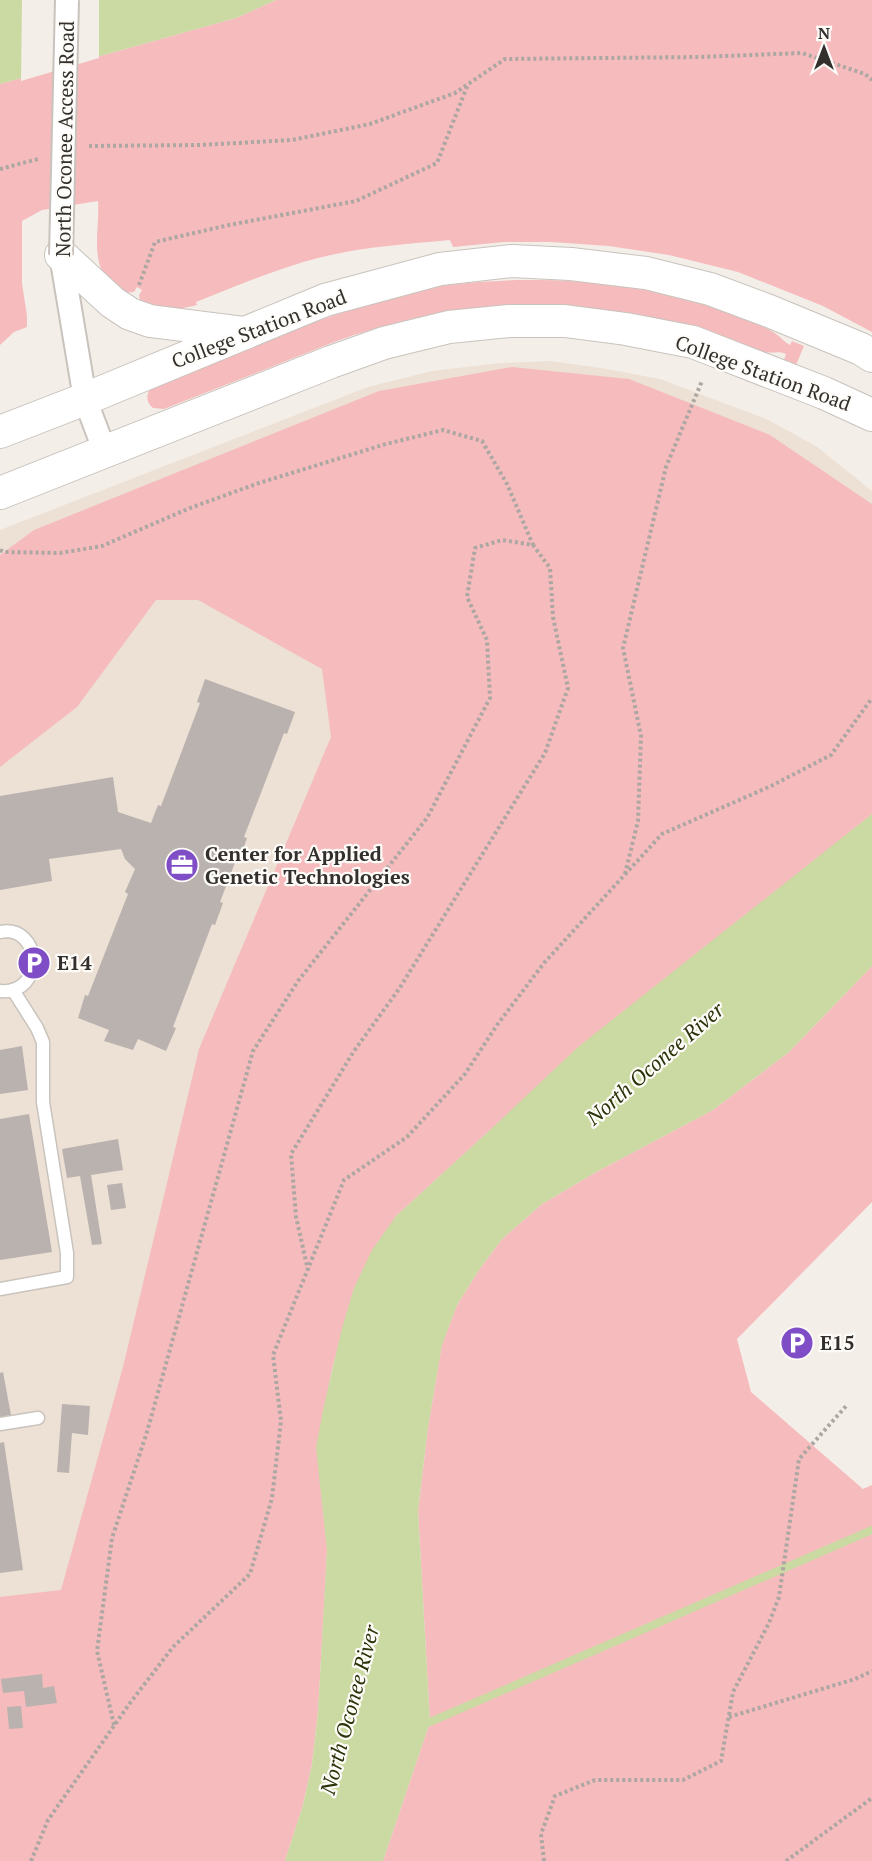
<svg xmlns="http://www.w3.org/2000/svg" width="872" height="1861" viewBox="0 0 872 1861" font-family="'PT Serif',serif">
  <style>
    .built { fill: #ede1d5 }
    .green { fill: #f6bbbd }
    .water { fill: #cbd9a2 }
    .pier { fill: #f4eee8 }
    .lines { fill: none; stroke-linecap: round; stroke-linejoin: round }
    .stream { stroke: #cbd9a2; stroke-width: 8 }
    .building { fill: #bab2af }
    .service-casing { stroke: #c9c3bd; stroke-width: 15 }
    .minor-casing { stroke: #c9c3bd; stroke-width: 26 }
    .secondary-casing { stroke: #c9c3bd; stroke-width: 34 }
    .path { stroke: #aca7a2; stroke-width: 4; stroke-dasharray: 3 3; stroke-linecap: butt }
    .service { stroke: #fff; stroke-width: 12 }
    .minor { stroke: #fff; stroke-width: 22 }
    .secondary { stroke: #fff; stroke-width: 32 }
    .minor-bridge-casing { stroke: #c9c3bd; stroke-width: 26; stroke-linecap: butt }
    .minor-bridge { stroke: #fff; stroke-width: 22 }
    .labels { text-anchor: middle; stroke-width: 4.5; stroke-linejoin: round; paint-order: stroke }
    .street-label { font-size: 20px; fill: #322f2d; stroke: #fefcf9 }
    .poi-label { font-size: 20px; font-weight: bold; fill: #322f2d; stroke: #fefcf9; text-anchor: start }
    .water-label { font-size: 21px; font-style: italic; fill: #2b3308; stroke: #fefcf9 }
  </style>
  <rect width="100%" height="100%" fill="#f4eee8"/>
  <polygon class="built" points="550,361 601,368 660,379 766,419 816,446 872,491 872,814 578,1047 489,1131 396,1216 285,1861 0,1861 0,530 368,387 432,371 500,363"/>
  <g class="green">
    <path d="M276,0H872V332L823,306L738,272L669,255L609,246L551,242H504L453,247L450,240C406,244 361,247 318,258C276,269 236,286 196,302L197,305C176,311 162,309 141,306L139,295L142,290L137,287L134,292L122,293C116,288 109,283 105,277C91,254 100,226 98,201L42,210L22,221V283L27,316V327L14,332L0,345V84L236,18Z"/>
    <path d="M516,280C583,279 654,285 717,309C730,314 766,326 776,334C782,338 784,342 790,345L792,341L804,346L796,365L784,360L786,354C779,350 772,354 764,352C747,349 729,340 712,335C595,298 482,294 364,332C339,339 315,350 291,359C249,376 206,392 164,409L153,408C145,401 146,394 152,386C241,351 328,312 420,290C452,283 484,282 516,280Z"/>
    <polygon points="512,367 629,379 770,435 872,504 872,814 520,1103 396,1216 354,1288 332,1369 317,1448 327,1550 318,1712 312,1764 303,1805 285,1861 0,1861 0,1597 61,1590 123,1367 199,1049 331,737 322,669 198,600 156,600 77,707 0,767 0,555 34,530 379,391"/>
    <polygon points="872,966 872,1202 737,1339 751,1392 863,1489 872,1485 872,1861 383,1861 430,1722 418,1511 428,1427 442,1344 457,1305 479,1270 502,1239 542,1204 598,1171 713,1110 789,1052"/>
  </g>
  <g class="water">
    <polygon points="0,0 276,0 236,18 0,84"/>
    <polygon points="872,814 872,966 789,1052 713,1110 598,1171 542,1204 502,1239 479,1270 457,1305 442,1345 428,1427 418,1511 430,1722 383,1861 285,1861 303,1805 312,1764 318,1712 327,1550 316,1448 323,1410 342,1328 354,1288 372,1250 396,1216 489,1131 578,1047"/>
  </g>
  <polygon class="pier" points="22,0 99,0 99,58 21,81"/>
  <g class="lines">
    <polyline class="stream" points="421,1725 430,1722 872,1530"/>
  </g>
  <g class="building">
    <polygon points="205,679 295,712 287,734 284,733 244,837 247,838 239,861 236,860 220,902 223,903 215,925 212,924 173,1027 176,1028 166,1051 138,1039 133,1050 104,1041 109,1030 78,1018 85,995 88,996 128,894 125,892 135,869 125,859 121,849 49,859 52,881 0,890 0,796 113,777 118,812 151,823 158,805 161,806 200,703 197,702"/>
    <polygon points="22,1046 28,1090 0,1094 0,1050"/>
    <polygon points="29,1114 52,1252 0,1260 0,1119"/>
    <polygon points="118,1139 123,1170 91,1175 102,1244 92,1245 80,1176 67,1178 62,1149"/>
    <polygon points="122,1183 126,1208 111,1210 107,1185"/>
    <polygon points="3,1372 11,1415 0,1417 0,1373"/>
    <polygon points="62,1404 90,1406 88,1435 72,1433 69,1473 57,1472"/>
    <polygon points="4,1442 23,1570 0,1573 0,1443"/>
    <polygon points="42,1674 43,1688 54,1686 57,1703 26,1707 24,1691 3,1693 1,1679"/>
    <polygon points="21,1706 23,1728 9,1729 7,1707"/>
  </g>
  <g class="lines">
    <defs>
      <g id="service">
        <path d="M0,932C42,924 46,995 0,991"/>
        <polyline points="0,1289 67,1277 67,1253 43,1102 43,1042 37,1028 13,990"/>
        <polyline points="0,1424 38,1418"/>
      </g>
      <polyline id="minor" points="61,255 85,399 105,452"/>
      <g id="secondary">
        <polyline points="61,255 112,302 130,314 150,321 245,333"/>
        <polyline points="0,432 85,399 325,300 440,269 512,261 571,264 646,273 710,289 769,311 861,349 872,356"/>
        <polyline points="0,493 331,362 384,343 449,327 509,321 565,321 626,329 693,342 824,393 872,415"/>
      </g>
    </defs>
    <use href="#service" class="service-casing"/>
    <use href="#minor" class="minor-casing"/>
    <use href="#secondary" class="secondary-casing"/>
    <g class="path">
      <polyline points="89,146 200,145 292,140 370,124 455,93 505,59 699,57 802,53 865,74 872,80"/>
      <polyline points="0,169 38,159"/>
      <polyline points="139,285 155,242 229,225 356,201 437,163 468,84"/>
      <polyline points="0,550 4,552 60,553 102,546 190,508 259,483 386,444 443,430 482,441 507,484 533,545"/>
      <polyline points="625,874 638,821 641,736 623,648 666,467 702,381"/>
      <polyline points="729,1717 855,1679 872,1671"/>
      <polyline points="114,1725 97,1651 112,1538 147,1432 253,1051 298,981 427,818 490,698 487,640 467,597 475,548 502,540 533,545 550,568 553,617 568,688 545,753 399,989 354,1051 291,1154 296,1217 308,1270"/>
      <polyline points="31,1861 48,1820 130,1703 173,1647 250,1574 272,1498 281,1421 273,1355 344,1180 407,1137 465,1074 497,1025 544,963 662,834 771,786 831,755 872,698"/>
      <polyline points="544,1861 541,1834 555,1796 595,1780 683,1780 721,1761 733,1692 769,1623 779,1597 799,1459 847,1405"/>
      <polyline points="786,1861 872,1798"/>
    </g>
    <use href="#service" class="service"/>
    <use href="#minor" class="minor"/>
    <use href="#secondary" class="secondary"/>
    <defs>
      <polyline id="minor-bridge" points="61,255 67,0"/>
    </defs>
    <use href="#minor-bridge" class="minor-bridge-casing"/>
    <use href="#minor-bridge" class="minor-bridge"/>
  </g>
  <defs>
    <symbol id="office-disc" viewBox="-11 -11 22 22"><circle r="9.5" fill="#7f4dc5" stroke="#fefcf9"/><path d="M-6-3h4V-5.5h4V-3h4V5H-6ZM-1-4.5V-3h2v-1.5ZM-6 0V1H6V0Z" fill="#fff"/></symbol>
    <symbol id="parking-disc" viewBox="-11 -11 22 22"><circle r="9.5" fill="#7f4dc5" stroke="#fefcf9"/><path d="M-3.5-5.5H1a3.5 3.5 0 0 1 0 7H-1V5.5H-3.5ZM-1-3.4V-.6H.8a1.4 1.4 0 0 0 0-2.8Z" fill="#fff"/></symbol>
  </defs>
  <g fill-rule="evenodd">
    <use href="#office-disc" x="163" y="846" width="38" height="38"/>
    <use href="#parking-disc" x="15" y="944" width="38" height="38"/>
    <use href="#parking-disc" x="778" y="1324" width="38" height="38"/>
  </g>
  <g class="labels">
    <g class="street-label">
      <text transform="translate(65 139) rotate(-89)" y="7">North Oconee Access Road</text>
      <text transform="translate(259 329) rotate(-21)" y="7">College Station Road</text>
      <text transform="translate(763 373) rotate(20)" y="7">College Station Road</text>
    </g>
    <g class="poi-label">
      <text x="205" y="861">Center for Applied<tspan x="205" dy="23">Genetic Technologies</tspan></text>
      <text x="57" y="970">E14</text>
      <text x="820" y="1350">E15</text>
    </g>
    <g class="water-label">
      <text transform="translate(655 1064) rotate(-41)" y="7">North Oconee River</text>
      <text transform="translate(350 1710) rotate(-75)" y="7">North Oconee River</text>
    </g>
  </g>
  <g transform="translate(824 48)" stroke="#fefcf9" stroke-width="4.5" paint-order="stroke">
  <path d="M0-4.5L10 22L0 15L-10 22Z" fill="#322f2d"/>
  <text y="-9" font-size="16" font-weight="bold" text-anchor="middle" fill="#322f2d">N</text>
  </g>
</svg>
